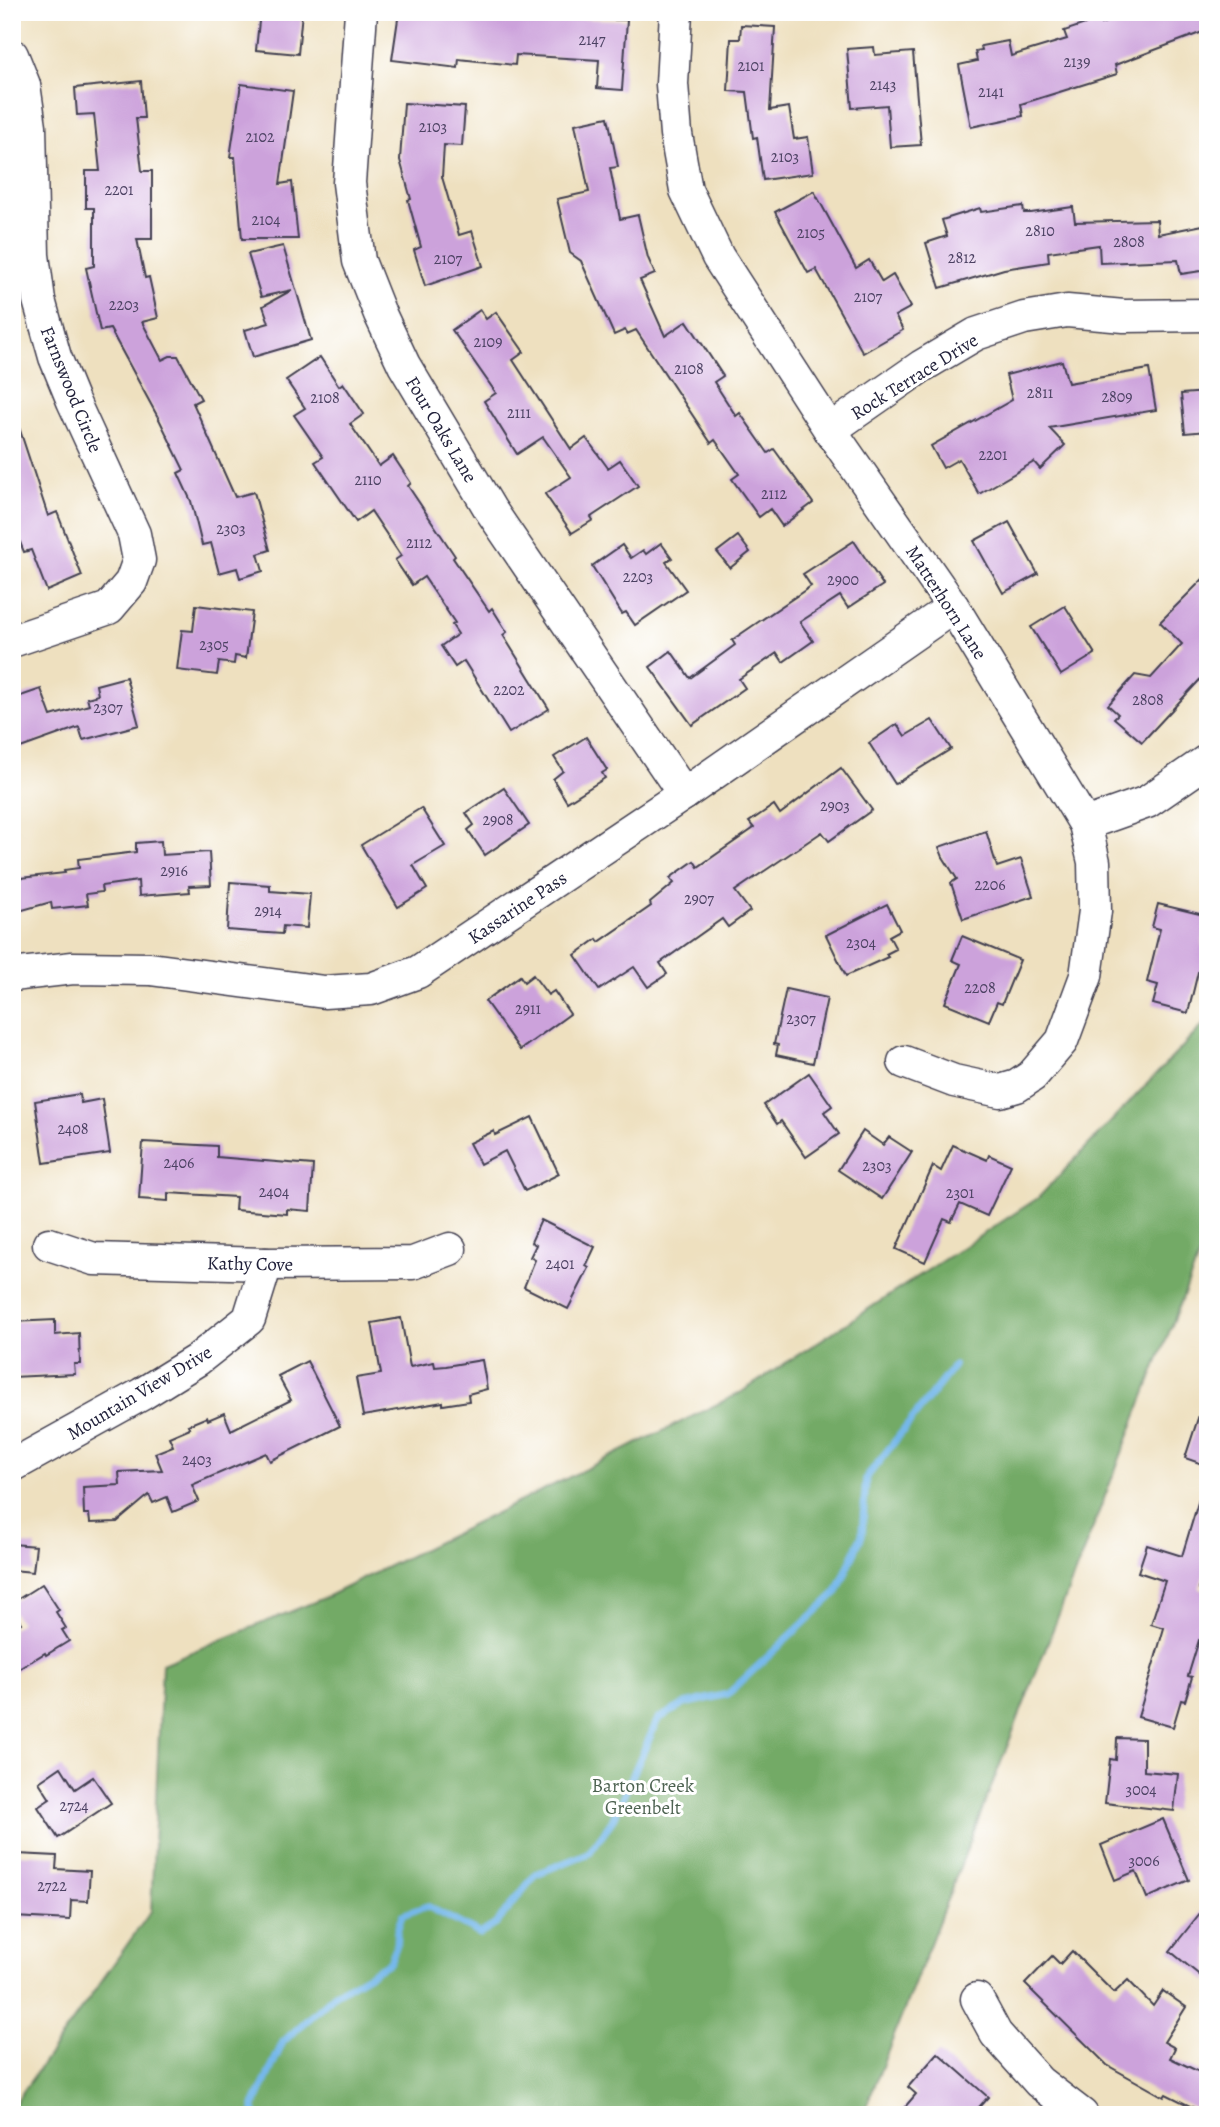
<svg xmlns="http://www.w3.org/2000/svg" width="1220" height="2127" viewBox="0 0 1220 2127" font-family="Alegreya,serif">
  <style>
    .forest { fill: #73aa66; stroke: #4a6650; stroke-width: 2 }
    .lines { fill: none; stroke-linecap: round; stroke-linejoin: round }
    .stream { stroke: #75b8eb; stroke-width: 7 }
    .building { fill: #cca2db }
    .minor-casing { stroke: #413e4f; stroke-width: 35 }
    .minor { stroke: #fff; stroke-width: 32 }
    .labels { text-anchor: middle; stroke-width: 6; stroke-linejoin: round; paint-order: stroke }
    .number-label { font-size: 16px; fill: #4c4263 }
    .street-label { font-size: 19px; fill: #22223b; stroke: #fff }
    .park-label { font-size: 19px; fill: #4e6352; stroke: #fff }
  </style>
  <rect width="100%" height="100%" fill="#fff"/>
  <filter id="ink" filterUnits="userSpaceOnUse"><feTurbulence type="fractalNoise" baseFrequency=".0143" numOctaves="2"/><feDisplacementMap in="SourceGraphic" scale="14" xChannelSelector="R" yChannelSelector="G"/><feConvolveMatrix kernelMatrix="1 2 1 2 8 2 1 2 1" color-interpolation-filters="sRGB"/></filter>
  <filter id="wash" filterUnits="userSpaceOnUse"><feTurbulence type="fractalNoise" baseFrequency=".00686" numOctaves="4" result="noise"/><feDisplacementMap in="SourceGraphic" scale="28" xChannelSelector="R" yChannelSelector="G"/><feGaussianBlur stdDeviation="1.57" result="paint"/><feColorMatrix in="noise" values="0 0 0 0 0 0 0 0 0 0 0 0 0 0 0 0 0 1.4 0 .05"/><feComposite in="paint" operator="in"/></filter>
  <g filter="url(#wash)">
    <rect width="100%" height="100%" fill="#eee0bf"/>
    <polygon class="forest" points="1208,1020 1208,1233 863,2115 12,2115 12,2107 151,1911 162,1664 324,1598 740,1393 1038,1198"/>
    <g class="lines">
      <polyline class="stream" points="254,2115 254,2106 283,2042 335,1994 390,1962 396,1947 397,1931 402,1915 427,1906 480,1934 496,1924 536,1874 589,1853 612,1821 658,1719 685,1704 728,1694 837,1592 862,1535 866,1478 954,1366"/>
    </g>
    <g id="blocks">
      <g class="building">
        <polygon points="260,12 302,12 298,54 256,50"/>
        <polygon points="399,12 475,12 519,18 521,12 549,16 549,18 627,20 622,90 597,88 599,60 516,55 515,65 459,59 458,68 392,60"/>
        <polygon points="1133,12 1208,12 1208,30 1115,65 1117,74 1021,104 1023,116 971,127 959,65 977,61 975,51 982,50 981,46 1008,41 1011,56 1067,39 1064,31 1100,19 1101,24"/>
        <polygon points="741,25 775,27 770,110 789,107 794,139 808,137 813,173 763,180 757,137 753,138 747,92 728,91 731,39 740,39"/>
        <polygon points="874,47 875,55 913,52 921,145 890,147 887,105 852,108 847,49"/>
        <polygon points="141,81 144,118 136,118 142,171 152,171 152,239 137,239 145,278 149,277 158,318 142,322 162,360 170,356 178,356 201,399 193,403 235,497 254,492 270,550 258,554 263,571 240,578 237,568 219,573 211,543 202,545 191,501 178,473 184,470 160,421 110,329 100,331 86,268 94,266 94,208 86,208 86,171 100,171 94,114 77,115 75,88"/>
        <polygon points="241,84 293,91 280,184 292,182 298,239 242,239 235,157 230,157"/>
        <polygon points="404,103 465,107 462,146 444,145 442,177 459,235 472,231 483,266 425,286 414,250 421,247 408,200 411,199 400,160"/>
        <polygon points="608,117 618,167 610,168 620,219 638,215 648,258 655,274 640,280 665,336 687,321 723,376 714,382 736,416 740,413 768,453 774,449 813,503 782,526 770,509 759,517 732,479 739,474 715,440 711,443 636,330 627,334 625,330 614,335 581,261 570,253 557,199 589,192 575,124"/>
        <polygon points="814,191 856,268 869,260 882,282 893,275 911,307 895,316 903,330 863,353 816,269 808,273 775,212"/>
        <polygon points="1023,206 1024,213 1031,213 1073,207 1075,222 1157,220 1158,234 1208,224 1208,270 1181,274 1178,260 1100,263 1099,245 1048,252 1049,262 1004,269 940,288 926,243 947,236 942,220 980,208 981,212"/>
        <polygon points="283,246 311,340 253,357 245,330 269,323 263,306 292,290 261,297 248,254"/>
        <polygon points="480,310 486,319 496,312 524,352 513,360 571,449 586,438 608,468 620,460 638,486 591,517 593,520 572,533 545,494 571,477 543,437 517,454 484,401 496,393 452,330"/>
        <polygon points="320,357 339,386 343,383 364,414 350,424 379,466 393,456 411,483 408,486 455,556 453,558 489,611 492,608 507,632 503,635 549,709 509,733 464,661 455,667 441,646 458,634 452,625 455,623 424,577 412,585 395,560 401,556 371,511 356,522 315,462 323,457 294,415 305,408 286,380"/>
        <polygon points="1062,361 1068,383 1149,369 1156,410 1049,428 1065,445 1040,469 1034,462 979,494 959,459 943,468 931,446 1012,400 1006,375"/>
        <polygon points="1208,392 1208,431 1185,433 1181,394"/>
        <polygon points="12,418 16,418 48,516 57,512 82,576 47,591 31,550 24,552 12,522"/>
        <polygon points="1009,522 1038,574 1003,593 974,541"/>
        <polygon points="738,536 750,552 730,568 717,552"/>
        <polygon points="854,541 883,585 848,608 840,596 800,622 813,641 783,662 777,653 739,679 745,688 692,725 650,667 671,651 690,678 735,645 732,640 811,586 803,574"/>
        <polygon points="661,543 672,558 666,562 686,590 635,625 626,612 622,614 592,566 622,545 631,558 643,550 646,554"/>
        <polygon points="1208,574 1208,671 1142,742 1114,718 1118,714 1108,705 1135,675 1151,678 1182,644 1160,622"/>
        <polygon points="196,605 252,612 246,658 235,656 234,664 219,662 217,675 177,670 182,630 193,631"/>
        <polygon points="1065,606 1095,654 1061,675 1031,627"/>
        <polygon points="126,677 139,725 83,740 79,727 12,751 12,699 41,689 51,716 89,705 87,698 98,695 96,685"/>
        <polygon points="932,720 951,749 895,784 869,743 897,724 905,736"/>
        <polygon points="586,737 607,770 602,773 605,778 567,802 553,779 563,771 554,757"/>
        <polygon points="841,768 872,810 829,841 822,832 735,891 750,911 728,927 722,919 660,963 667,974 648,987 634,967 599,990 575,955 597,939 599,942 651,906 650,903 674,883 670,878 694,861 698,867 754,828 749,822 774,805 780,814"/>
        <polygon points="504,788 529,825 485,855 468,830 474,825 466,813"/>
        <polygon points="421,808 445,846 413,865 427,889 398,907 361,845"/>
        <polygon points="986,831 997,867 1021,859 1033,896 963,919 951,883 957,879 943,857 939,847"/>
        <polygon points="161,841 162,855 209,852 211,885 189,886 190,892 139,896 138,881 101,886 102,892 86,894 88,905 52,909 51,902 12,913 12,879 65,873 64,870 79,868 78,859 136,852 136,843"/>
        <polygon points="230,882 270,885 270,891 310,894 307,928 283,926 282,934 227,930"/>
        <polygon points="887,904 900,930 889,936 896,949 886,954 888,957 846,976 826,935"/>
        <polygon points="1158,904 1208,916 1202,946 1208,947 1208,975 1198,972 1188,1013 1153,1004 1158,985 1147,982 1160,929 1152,927"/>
        <polygon points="962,936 1020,960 1002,1004 997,1002 989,1021 945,1003 961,964 952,960"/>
        <polygon points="533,975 548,995 554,991 570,1014 520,1050 485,1001 520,976 524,982"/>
        <polygon points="786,989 827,998 813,1063 776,1055 778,1045 774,1044"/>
        <polygon points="809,1073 832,1106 824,1112 839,1134 806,1157 781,1121 777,1124 764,1105"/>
        <polygon points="80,1094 81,1103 102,1099 110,1153 44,1163 35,1101"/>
        <polygon points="532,1117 559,1174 525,1191 505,1151 480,1164 469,1143 494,1131 495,1135"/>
        <polygon points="863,1131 883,1145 889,1137 912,1152 882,1199 838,1170"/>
        <polygon points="143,1142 217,1146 217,1157 313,1165 310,1211 287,1209 287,1214 235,1210 236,1197 168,1193 168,1201 139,1199"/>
        <polygon points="953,1145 987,1160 989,1155 1011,1165 987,1216 960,1204 951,1222 944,1219 925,1262 896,1249 933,1166 941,1171"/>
        <polygon points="541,1220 595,1247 586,1266 589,1268 568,1309 524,1287 535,1260 530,1257 536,1245 531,1242"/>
        <polygon points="401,1318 410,1367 434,1362 435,1367 446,1366 482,1360 487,1389 468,1394 469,1401 443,1405 443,1402 363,1416 356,1378 381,1374 372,1323"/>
        <polygon points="55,1320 55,1335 79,1333 80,1364 74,1364 75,1374 12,1377 12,1322"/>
        <polygon points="307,1361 340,1426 270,1461 266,1453 192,1485 199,1501 173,1512 167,1497 153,1503 149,1495 117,1522 90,1523 89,1514 84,1514 83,1487 120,1485 119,1472 162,1470 155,1453 173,1446 169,1437 190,1428 188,1425 207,1417 208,1420 224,1413 231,1430 291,1400 278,1376"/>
        <polygon points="1204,1400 1208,1401 1208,1466 1185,1458"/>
        <polygon points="1203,1486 1208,1487 1208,1563 1199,1589 1208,1592 1208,1643 1199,1640 1188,1676 1192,1677 1185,1701 1181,1700 1173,1727 1138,1717 1164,1628 1151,1624 1165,1581 1138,1572 1147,1545 1182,1556"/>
        <polygon points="12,1544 36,1546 33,1572 12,1570"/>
        <polygon points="42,1584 59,1610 56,1612 66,1628 62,1630 69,1641 46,1655 45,1653 12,1673 12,1629 21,1623 12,1610 12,1603"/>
        <polygon points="1117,1738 1144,1739 1144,1771 1178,1774 1174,1811 1105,1803 1110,1759 1116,1760"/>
        <polygon points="61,1767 75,1789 93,1777 111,1803 58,1838 38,1807 50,1799 39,1782"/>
        <polygon points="1163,1819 1189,1880 1147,1898 1136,1871 1115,1880 1101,1845"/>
        <polygon points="17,1854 57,1856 56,1869 90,1871 88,1901 71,1900 70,1920 14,1917"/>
        <polygon points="1208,1903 1208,1982 1170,1951"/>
        <polygon points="1072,1951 1114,1993 1128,1980 1153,2006 1163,1991 1186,2007 1164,2042 1175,2048 1170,2058 1208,2076 1208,2115 1166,2094 1164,2097 1107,2065 1025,1984 1052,1956 1060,1964"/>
        <polygon points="938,2053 988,2097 972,2115 898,2115 916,2094 908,2087"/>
      </g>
    </g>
  </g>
  <g filter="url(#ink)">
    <use href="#blocks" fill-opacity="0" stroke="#413e4f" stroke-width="2"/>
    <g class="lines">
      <defs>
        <g id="minor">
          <polyline points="361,12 349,183 359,261 380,314 404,365 490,509 684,794"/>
          <polyline points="676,12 672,84 676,134 686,190 718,257 830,430 953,607 1085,824 1094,862 1095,911 1086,976 1062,1041 1032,1076 1017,1086 1000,1091 954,1081 904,1062"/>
          <polyline points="12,55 24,85 30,126 33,255 39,300 55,357 73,401 134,534 139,560 131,582 109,608 12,641"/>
          <polyline points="830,430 922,366 976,334 1024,318 1067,311 1124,316 1208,315"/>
          <polyline points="1085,824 1147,802 1208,760"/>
          <polyline points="12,975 73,968 150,969 324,992 371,989 418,972 684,794 953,607"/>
          <polyline points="49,1244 94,1259 266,1264 413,1263 450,1249"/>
          <polyline points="12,1466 142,1394 197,1360 249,1319 266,1264"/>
          <polyline points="977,1999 996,2034 1039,2082 1082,2115"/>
        </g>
      </defs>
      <use href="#minor" class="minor-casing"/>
      <use href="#minor" class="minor"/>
    </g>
  </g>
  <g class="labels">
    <g class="number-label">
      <text x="592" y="45">2147</text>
      <text x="1077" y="67">2139</text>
      <text x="751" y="71">2101</text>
      <text x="883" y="90">2143</text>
      <text x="991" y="97">2141</text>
      <text x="433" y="132">2103</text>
      <text x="260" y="142">2102</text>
      <text x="785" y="162">2103</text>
      <text x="119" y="195">2201</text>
      <text x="266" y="225">2104</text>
      <text x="1040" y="236">2810</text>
      <text x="811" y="238">2105</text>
      <text x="1129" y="247">2808</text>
      <text x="962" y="263">2812</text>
      <text x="448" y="264">2107</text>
      <text x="868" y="302">2107</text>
      <text x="124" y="310">2203</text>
      <text x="488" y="347">2109</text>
      <text x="689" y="374">2108</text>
      <text x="1040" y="398">2811</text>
      <text x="1117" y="402">2809</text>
      <text x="325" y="403">2108</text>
      <text x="519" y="418">2111</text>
      <text x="993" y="460">2201</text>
      <text x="368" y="485">2110</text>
      <text x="774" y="499">2112</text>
      <text x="231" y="534">2303</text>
      <text x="419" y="548">2112</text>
      <text x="638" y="582">2203</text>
      <text x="843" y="585">2900</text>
      <text x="214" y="650">2305</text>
      <text x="509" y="695">2202</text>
      <text x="1148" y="705">2808</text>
      <text x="108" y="713">2307</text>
      <text x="835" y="811">2903</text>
      <text x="498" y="825">2908</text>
      <text x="174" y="876">2916</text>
      <text x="990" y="890">2206</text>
      <text x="699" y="904">2907</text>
      <text x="268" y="916">2914</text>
      <text x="861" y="948">2304</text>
      <text x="980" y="993">2208</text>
      <text x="528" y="1014">2911</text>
      <text x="801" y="1024">2307</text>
      <text x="73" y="1134">2408</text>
      <text x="179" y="1168">2406</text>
      <text x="877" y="1171">2303</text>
      <text x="274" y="1197">2404</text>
      <text x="960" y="1198">2301</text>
      <text x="560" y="1269">2401</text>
      <text x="197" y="1465">2403</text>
      <text x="1141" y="1795">3004</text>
      <text x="74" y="1811">2724</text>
      <text x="1144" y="1866">3006</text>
      <text x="52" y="1891">2722</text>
    </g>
    <g class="street-label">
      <text transform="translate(914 376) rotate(-32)" y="7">Rock Terrace Drive</text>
      <text transform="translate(72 389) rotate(68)" y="7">Farnswood Circle</text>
      <text transform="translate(442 429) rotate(59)" y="7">Four Oaks Lane</text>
      <text transform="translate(947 602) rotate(57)" y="7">Matterhorn Lane</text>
      <text transform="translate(517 907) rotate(-34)" y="7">Kassarine Pass</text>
      <text transform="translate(250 1263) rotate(1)" y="7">Kathy Cove</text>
      <text transform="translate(139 1392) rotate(-31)" y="7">Mountain View Drive</text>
    </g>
    <g class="park-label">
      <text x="643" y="1792">Barton Creek<tspan x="643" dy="22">Greenbelt</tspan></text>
    </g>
  </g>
  <rect width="1220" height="2127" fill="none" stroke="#fff" stroke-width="42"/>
</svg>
